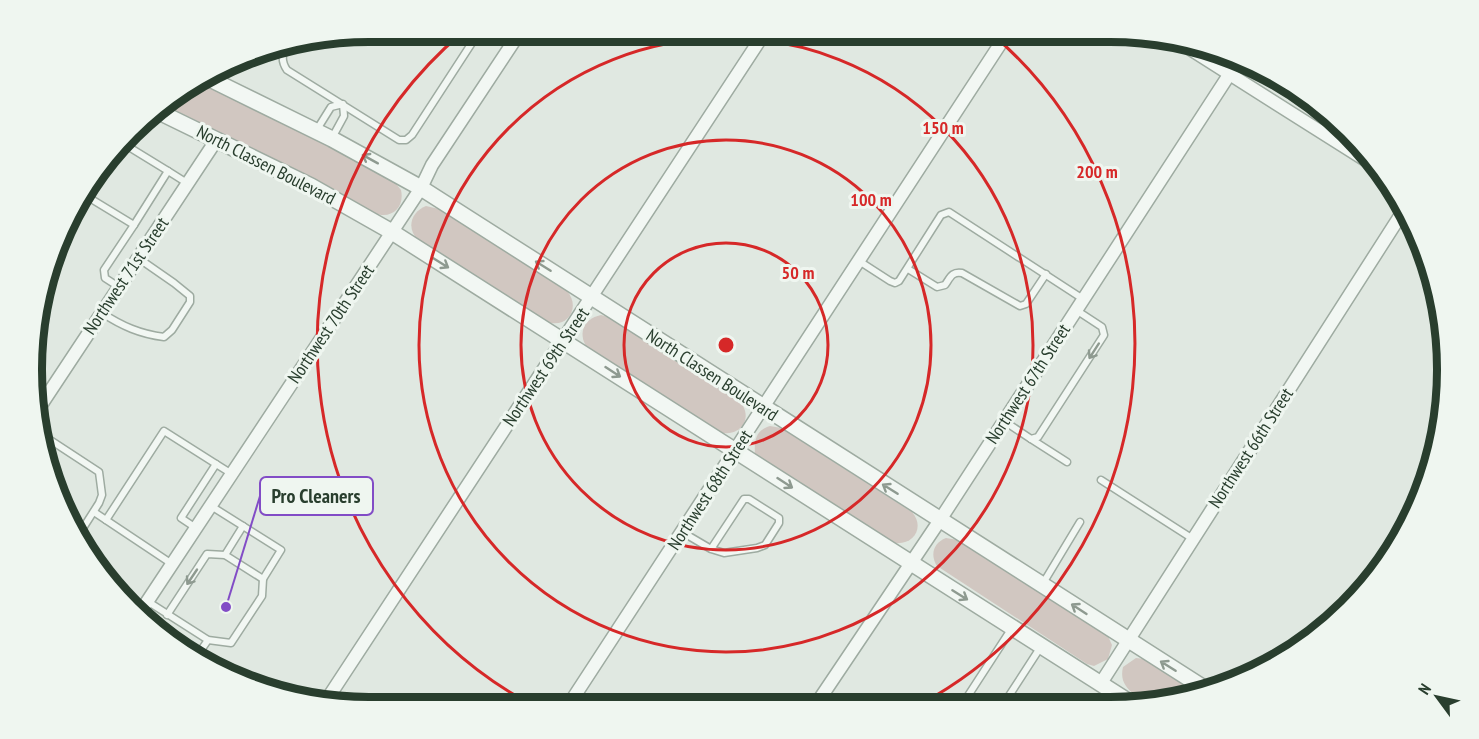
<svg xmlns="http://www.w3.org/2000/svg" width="1479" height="739" viewBox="0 0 1479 739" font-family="'PT Sans Narrow',sans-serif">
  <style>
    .green { fill: #d1c7c1 }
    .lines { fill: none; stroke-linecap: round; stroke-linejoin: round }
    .service-casing { stroke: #9eaba1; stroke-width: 9 }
    .minor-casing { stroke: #9eaba1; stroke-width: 15 }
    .tertiary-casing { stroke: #9eaba1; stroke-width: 18 }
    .service { stroke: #f2f7f3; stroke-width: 6 }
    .minor { stroke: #f2f7f3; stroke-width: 12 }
    .tertiary { stroke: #f2f7f3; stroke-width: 15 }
    .oneway { stroke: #8e9a90 }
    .ring { fill: none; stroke: #d62828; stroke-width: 3 }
    .labels { text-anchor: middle; stroke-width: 6; stroke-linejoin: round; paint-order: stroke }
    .street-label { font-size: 18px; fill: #293e2e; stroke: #eff6f0 }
    .rim { fill: none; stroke: #293e2e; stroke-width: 8 }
    .centre { fill: #d62828; stroke: #eff6f0; stroke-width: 3 }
    .ring-label { font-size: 18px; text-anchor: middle; font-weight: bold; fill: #d62828; stroke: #eff6f0; stroke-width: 6; stroke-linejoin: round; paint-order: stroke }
    .leader { fill: none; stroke: #824cc6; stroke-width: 2 }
    .callout-dot { fill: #824cc6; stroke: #eff6f0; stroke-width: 2 }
    .callout { fill: #eff6f0; stroke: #824cc6; stroke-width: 2 }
    .callout-label { font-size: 20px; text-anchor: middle; font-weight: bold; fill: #293e2e }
  </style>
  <rect width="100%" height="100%" fill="#e0e8e1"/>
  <g class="green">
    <path d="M200,82L309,134L393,180L401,190C405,208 391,220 374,213L305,174L161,105Z"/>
    <path d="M426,206L439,209L567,291C581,307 568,329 547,322L418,240C406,228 411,212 426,206Z"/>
    <path d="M601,315L608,317L741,403C754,420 738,438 719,432L589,350C577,336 582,319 601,315Z"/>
    <path d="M770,426L781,428L912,512C925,527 914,545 895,543L760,459L755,454C754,440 756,430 770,426Z"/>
    <path d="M946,538L958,540L1107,634L1112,645L1108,659L1094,666L1087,664L937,566C930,555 933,543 946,538Z"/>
    <path d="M1136,658L1145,659L1199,693L1151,705C1136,695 1118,688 1123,667Z"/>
  </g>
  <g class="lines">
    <defs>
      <g id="service">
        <path d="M286,45C282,55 281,61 287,70L399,140H406L412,135L479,32"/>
        <polyline points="316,131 331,107 343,104 344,116 332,138"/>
        <polyline points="124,144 168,171"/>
        <polyline points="83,194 134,225 168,171 187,183"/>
        <polyline points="859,261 890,281 895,283 899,281 941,215 949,212 1083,299"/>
        <path d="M908,269L937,287L945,285C950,278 952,271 962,273L1020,306L1026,304L1046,274"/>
        <polyline points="119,287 105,278 104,270 134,225"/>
        <path d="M102,313C122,326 140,334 164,337L172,330L190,302V296L174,283L138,258"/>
        <polyline points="1004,421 1031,439 1038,437 1104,335 1102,327 1076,310"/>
        <polyline points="41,434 99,472 102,495 99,503 78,536"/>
        <polyline points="1031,439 1067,462"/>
        <polyline points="1101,480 1193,539"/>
        <polyline points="94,512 172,564"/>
        <polyline points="106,520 164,431 216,464"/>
        <polyline points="196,528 181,518 216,464 232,474"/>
        <polyline points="682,532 711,549 724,553 757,548 765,545 779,523 779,518 749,499 744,499 711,549"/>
        <polyline points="225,555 243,526"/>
        <polyline points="1042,585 1080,522"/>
        <polyline points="147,601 208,640 231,643 262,596 263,579 281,550 211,506"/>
        <polyline points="167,615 207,554 225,555 263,579"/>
        <polyline points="197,656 208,640"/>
        <polyline points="962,705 1012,628"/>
        <polyline points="1003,705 1040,648"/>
        <polyline points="1106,705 1114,693"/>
      </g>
      <g id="minor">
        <polyline points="1187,47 1375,166"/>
        <polyline points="35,414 217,139"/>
        <polyline points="139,614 421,188 432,165 520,32"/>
        <polyline points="1101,683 1402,213"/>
        <polyline points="326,701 765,32"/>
        <polyline points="568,706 1008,32"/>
        <polyline points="815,706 940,520 1238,61"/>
      </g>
      <g id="tertiary">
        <polyline points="208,78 332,139 421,188 1207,690"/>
        <polyline points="155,110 311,186 392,232 1134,705"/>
      </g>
    </defs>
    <use href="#service" class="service-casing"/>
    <use href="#minor" class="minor-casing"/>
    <use href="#tertiary" class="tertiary-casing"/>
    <use href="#service" class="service"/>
    <use href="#minor" class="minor"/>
    <use href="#tertiary" class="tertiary"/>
  </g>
  <defs><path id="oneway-shaft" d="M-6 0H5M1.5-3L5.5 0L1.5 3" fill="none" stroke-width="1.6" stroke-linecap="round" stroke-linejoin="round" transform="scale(1.5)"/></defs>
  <g class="oneway">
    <use href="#oneway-shaft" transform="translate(370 159) rotate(-151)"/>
    <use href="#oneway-shaft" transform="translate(441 263) rotate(32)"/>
    <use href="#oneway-shaft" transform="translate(543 266) rotate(-148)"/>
    <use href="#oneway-shaft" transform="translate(1094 351) rotate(123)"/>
    <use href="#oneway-shaft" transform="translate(613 372) rotate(33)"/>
    <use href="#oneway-shaft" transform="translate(785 483) rotate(33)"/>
    <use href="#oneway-shaft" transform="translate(890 489) rotate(-148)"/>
    <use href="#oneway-shaft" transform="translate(192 577) rotate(124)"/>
    <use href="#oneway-shaft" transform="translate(960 595) rotate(32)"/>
    <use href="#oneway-shaft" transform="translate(1079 609) rotate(-147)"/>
    <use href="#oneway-shaft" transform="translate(1168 666) rotate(-148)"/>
  </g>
  <g class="ring">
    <circle cx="726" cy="345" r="102"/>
    <circle cx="726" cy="345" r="205"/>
    <circle cx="726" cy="345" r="307"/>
    <path d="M534 706A409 409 0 0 1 463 32M992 34A409 409 0 0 1 921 704"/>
  </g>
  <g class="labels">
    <g class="street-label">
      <text transform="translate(266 165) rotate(27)" y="6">North Classen Boulevard</text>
      <text transform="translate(126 276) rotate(-56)" y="6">Northwest 71st Street</text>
      <text transform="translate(331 324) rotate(-56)" y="6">Northwest 70th Street</text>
      <text transform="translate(546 367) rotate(-56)" y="6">Northwest 69th Street</text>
      <text transform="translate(712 375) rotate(33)" y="6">North Classen Boulevard</text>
      <text transform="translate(1028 384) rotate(-57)" y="6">Northwest 67th Street</text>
      <text transform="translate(1251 448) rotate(-57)" y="6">Northwest 66th Street</text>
      <text transform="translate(710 490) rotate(-57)" y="6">Northwest 68th Street</text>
    </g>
  </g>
  <path d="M0 0H1479V739H0ZM369 42H1110A327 327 0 0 1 1437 369V370A327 327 0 0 1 1110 697H369A327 327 0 0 1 42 370V369A327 327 0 0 1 369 42Z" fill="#eff6f0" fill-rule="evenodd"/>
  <path class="rim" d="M369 42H1110A327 327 0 0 1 1437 369V370A327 327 0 0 1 1110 697H369A327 327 0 0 1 42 370V369A327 327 0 0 1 369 42Z"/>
  <circle cx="726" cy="345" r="9" class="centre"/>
  <g class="ring-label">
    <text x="943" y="134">150 m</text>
    <text x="1097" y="178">200 m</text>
    <text x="871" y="206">100 m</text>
    <text x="798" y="279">50 m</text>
  </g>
  <path class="leader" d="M226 607L260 496"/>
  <circle class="callout-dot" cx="226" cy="607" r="6"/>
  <rect class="callout" x="260" y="477" width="113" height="38" rx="6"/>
  <g class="callout-label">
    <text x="316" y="503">Pro Cleaners</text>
  </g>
  <g transform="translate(1437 697) rotate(303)" stroke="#eff6f0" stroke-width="4.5" paint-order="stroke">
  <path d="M0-4.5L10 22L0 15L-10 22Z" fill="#293e2e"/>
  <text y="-9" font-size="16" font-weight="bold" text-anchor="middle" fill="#293e2e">N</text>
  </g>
</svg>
